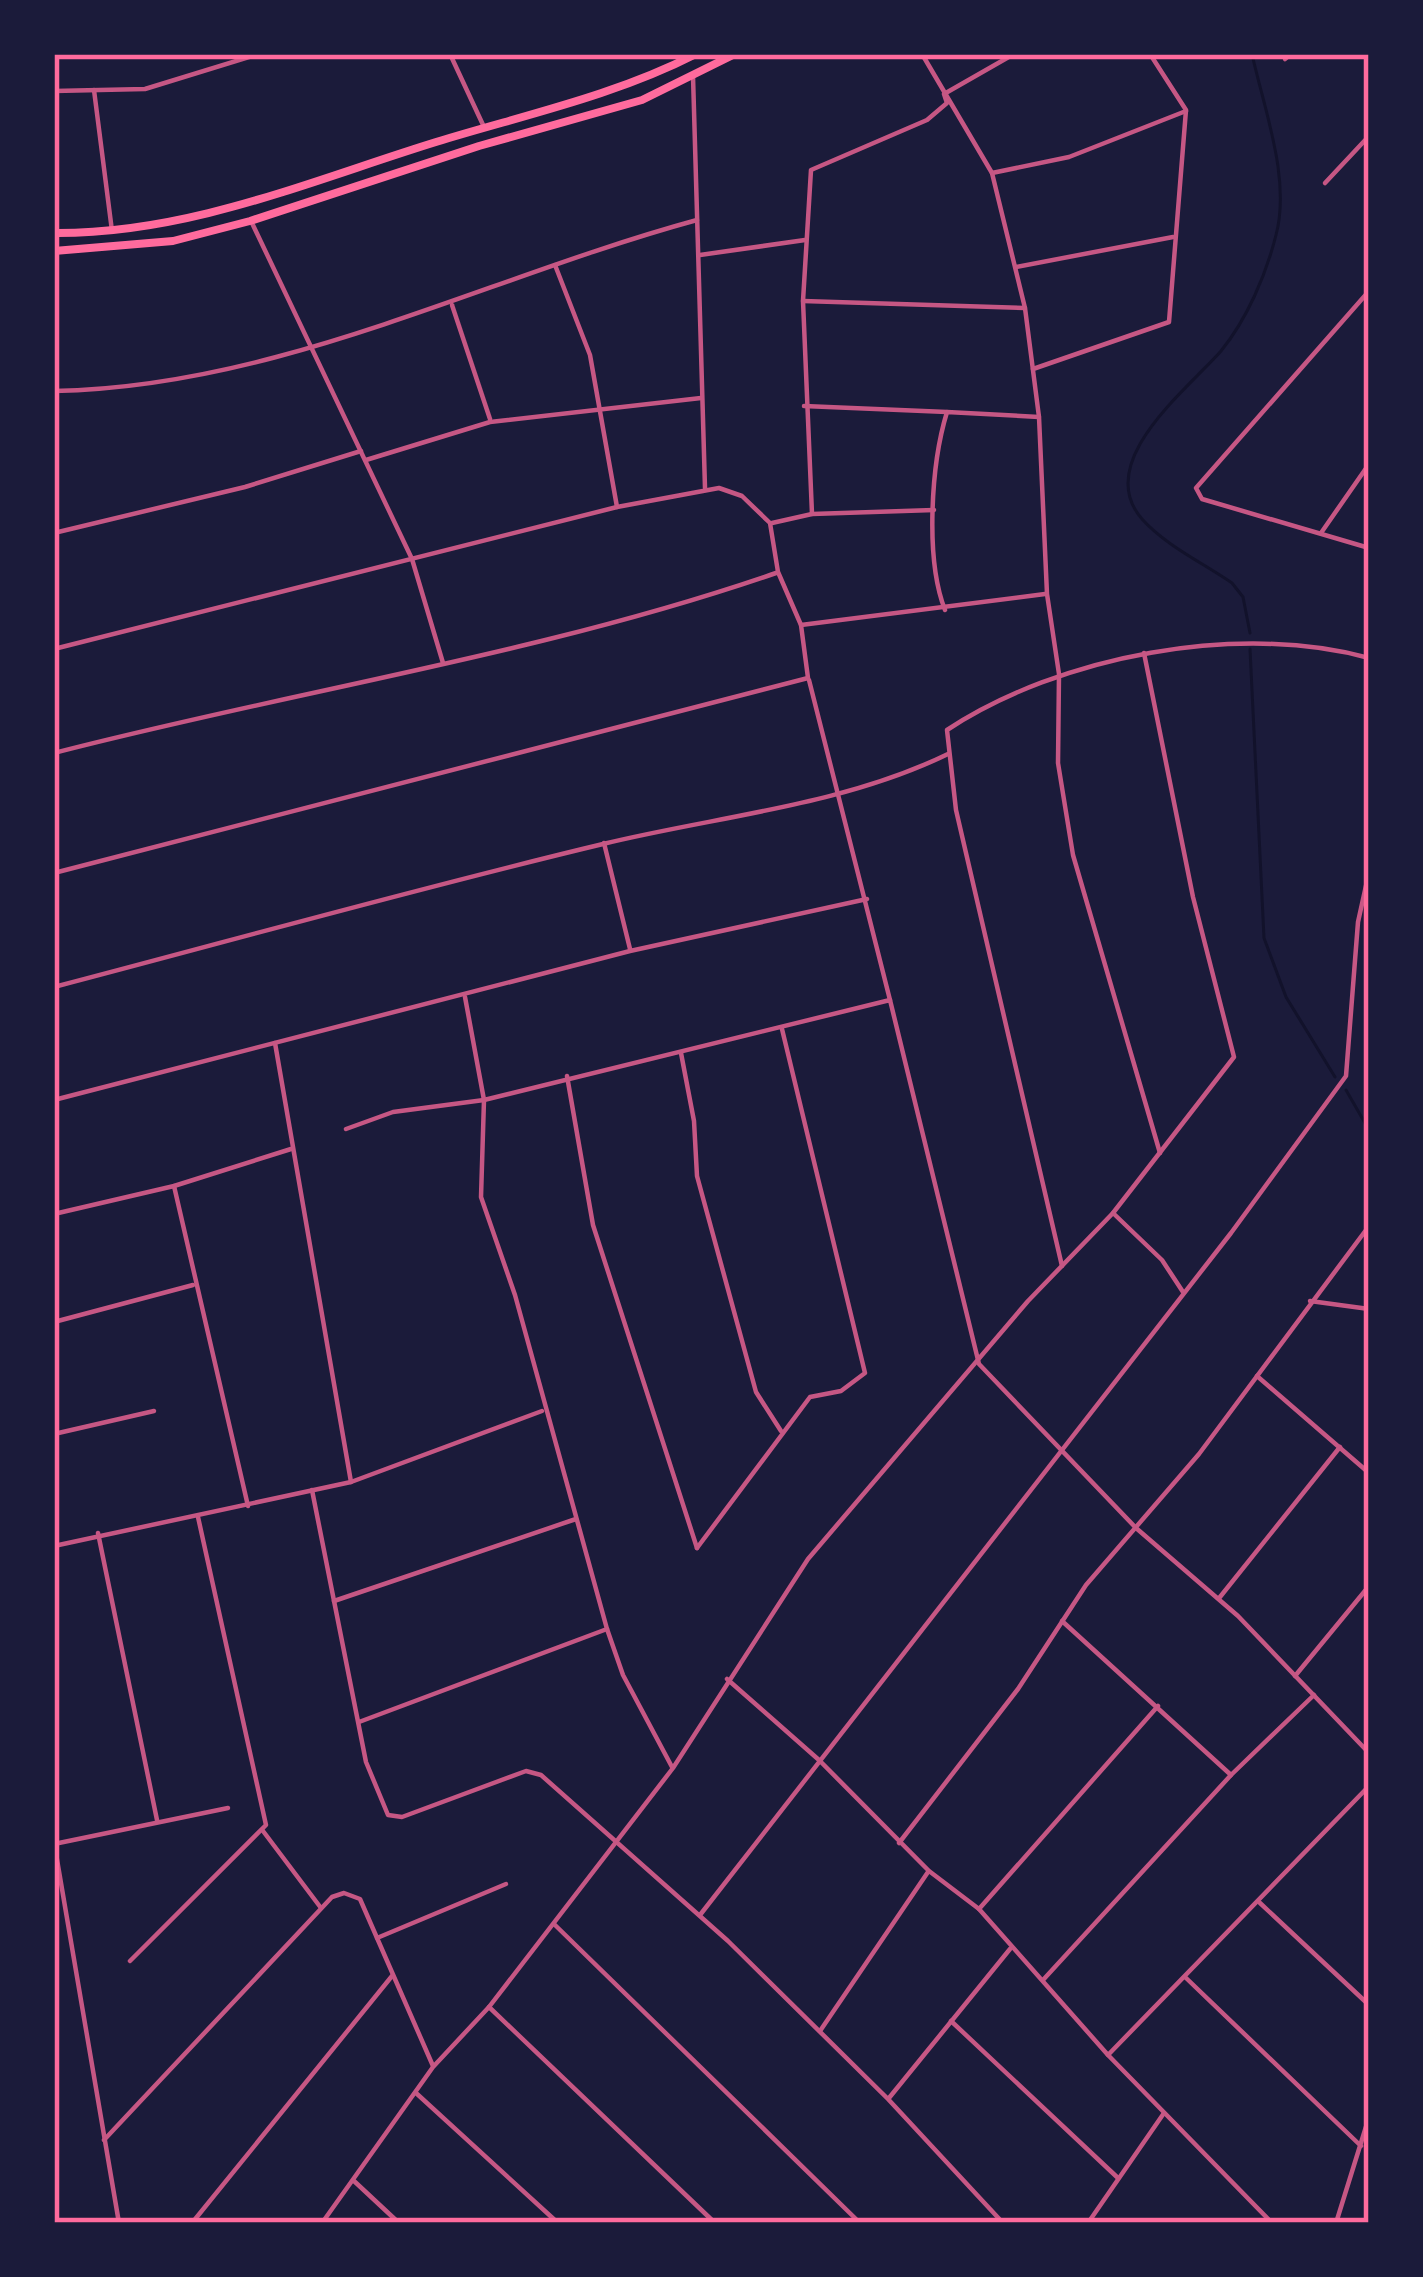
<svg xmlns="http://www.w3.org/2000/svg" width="1423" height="2277" viewBox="0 0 1423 2277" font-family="'Alegreya Sans',sans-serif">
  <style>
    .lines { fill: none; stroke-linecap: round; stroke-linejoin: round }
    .stream { stroke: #12122b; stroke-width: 3 }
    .minor { stroke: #c65784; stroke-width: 4.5 }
    .primary { stroke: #ff6b9d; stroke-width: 8 }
    .neatline { fill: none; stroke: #ff6b9d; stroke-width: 4.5 }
  </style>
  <rect width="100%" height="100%" fill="#1b1b3a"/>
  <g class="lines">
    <g class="stream">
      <path d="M1250,633L1243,597L1232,583C1203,563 1165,545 1142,519C1092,462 1189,388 1221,351C1247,319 1266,275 1276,235C1291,179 1264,109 1252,54"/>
      <polyline points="1250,649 1264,938 1286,997 1335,1077"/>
      <polyline points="1346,1090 1369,1130"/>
    </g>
    <g class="minor">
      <polyline points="450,54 484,127"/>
      <polyline points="922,54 992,173 1025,308 1039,417 1047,594 1059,674 1058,763 1073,855 1160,1153"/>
      <polyline points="1285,59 1291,54"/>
      <polyline points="693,76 705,488"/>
      <polyline points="94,90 112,231"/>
      <polyline points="54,91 145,89 259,54"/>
      <polyline points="992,173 1069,157 1186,111"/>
      <polyline points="1325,183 1369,136"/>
      <polyline points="252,223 412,559 443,663"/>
      <polyline points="700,255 805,240"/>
      <polyline points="555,265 590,355 617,507"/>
      <polyline points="1016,267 1173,237"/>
      <polyline points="1369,291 1196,488 1202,499 1369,548"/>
      <polyline points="803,301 1025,308"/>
      <polyline points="452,305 490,419"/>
      <polyline points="1033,369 1169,322 1186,110 1150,54"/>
      <path d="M54,391C279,387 484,278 697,220"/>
      <polyline points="804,406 947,412"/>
      <polyline points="366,460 490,422 701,398"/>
      <polyline points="812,514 803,301 811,170 927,120 947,103 944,94 1014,54"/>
      <polyline points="772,523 812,514 934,510"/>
      <polyline points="54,533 245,487 361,451"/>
      <polyline points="1321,533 1369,464"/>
      <path d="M945,610C925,559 931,464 947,412L1039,417"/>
      <polyline points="801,625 1045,594"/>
      <polyline points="54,649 617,507 719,488 742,496 770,523 778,572 801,625 808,678 54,873"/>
      <polyline points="809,680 890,1000"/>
      <path d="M54,753C293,691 542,654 776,573"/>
      <polyline points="604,843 630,949"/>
      <path d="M54,987C237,939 419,888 603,844C718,816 841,806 948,754"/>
      <polyline points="465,997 484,1100 481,1197 515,1295 607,1629 623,1675 672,1767"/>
      <polyline points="681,1053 694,1121 697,1176 756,1392 781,1431"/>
      <polyline points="567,1076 593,1225 697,1548"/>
      <polyline points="54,1100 630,951 867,899"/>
      <polyline points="346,1129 393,1112 484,1100 890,1000 979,1364 1136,1528 1238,1616 1369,1753"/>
      <polyline points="174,1186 248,1506"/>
      <polyline points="1113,1213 1162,1260 1183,1292"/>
      <polyline points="54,1214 174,1186 291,1149"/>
      <path d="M1062,1266L956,810L947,730C1059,656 1238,622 1369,658"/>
      <polyline points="1310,1301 1369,1309"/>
      <polyline points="54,1322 193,1285"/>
      <polyline points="1257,1376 1369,1473"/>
      <polyline points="54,1434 154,1411"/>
      <polyline points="351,1482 542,1411"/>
      <polyline points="312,1490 366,1762 388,1815 402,1817 526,1771 541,1775 728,1941 888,2099 1003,2223"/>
      <polyline points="98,1533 157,1820"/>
      <polyline points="54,1546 351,1482 275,1043"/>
      <polyline points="697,1548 810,1397 841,1391 865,1373 782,1029"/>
      <polyline points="1220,1597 1340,1447"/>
      <polyline points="334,1601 576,1519"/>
      <polyline points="1062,1621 1231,1775"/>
      <polyline points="1295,1676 1369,1586"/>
      <polyline points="727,1679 819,1760 929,1871 979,1909 1108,2055 1272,2223"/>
      <polyline points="359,1722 607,1629"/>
      <polyline points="263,1831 321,1908"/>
      <polyline points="54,1842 119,2223"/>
      <polyline points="899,1843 1018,1689 1086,1585 1199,1454 1369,1226"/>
      <polyline points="54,1844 228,1808"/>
      <polyline points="1260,1903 1369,2005"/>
      <polyline points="979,1909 1158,1706"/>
      <polyline points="700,1915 1231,1233 1346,1076 1358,922 1369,872"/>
      <polyline points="555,1925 860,2223"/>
      <polyline points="377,1938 506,1884"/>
      <polyline points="130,1961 266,1825 198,1517"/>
      <polyline points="1185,1977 1361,2146"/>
      <polyline points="1043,1980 1231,1775 1314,1695"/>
      <polyline points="489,2007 715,2223"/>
      <polyline points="951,2021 1118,2178"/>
      <polyline points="820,2031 928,1872"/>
      <polyline points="1108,2055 1369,1786"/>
      <polyline points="416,2093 558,2223"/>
      <polyline points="889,2098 1010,1949"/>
      <polyline points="104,2140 332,1897 344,1893 360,1899 433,2066"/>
      <polyline points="354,2181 399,2223"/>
      <polyline points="192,2223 392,1976"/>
      <polyline points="322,2223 433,2067 489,2007 673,1768 808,1559 1028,1301 1113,1213 1234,1057 1193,897 1144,653"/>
      <polyline points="1088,2223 1164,2113"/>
      <polyline points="1336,2223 1369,2117"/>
    </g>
    <g class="primary">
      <path d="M54,233C188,234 310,181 436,142C524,115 614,96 696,54"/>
      <polyline points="54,251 173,241 250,221 479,146 642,100 735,54"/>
    </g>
  </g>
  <rect width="1423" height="2277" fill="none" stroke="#1b1b3a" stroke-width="114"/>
  <rect x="57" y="57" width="1309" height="2163" class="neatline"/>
</svg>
